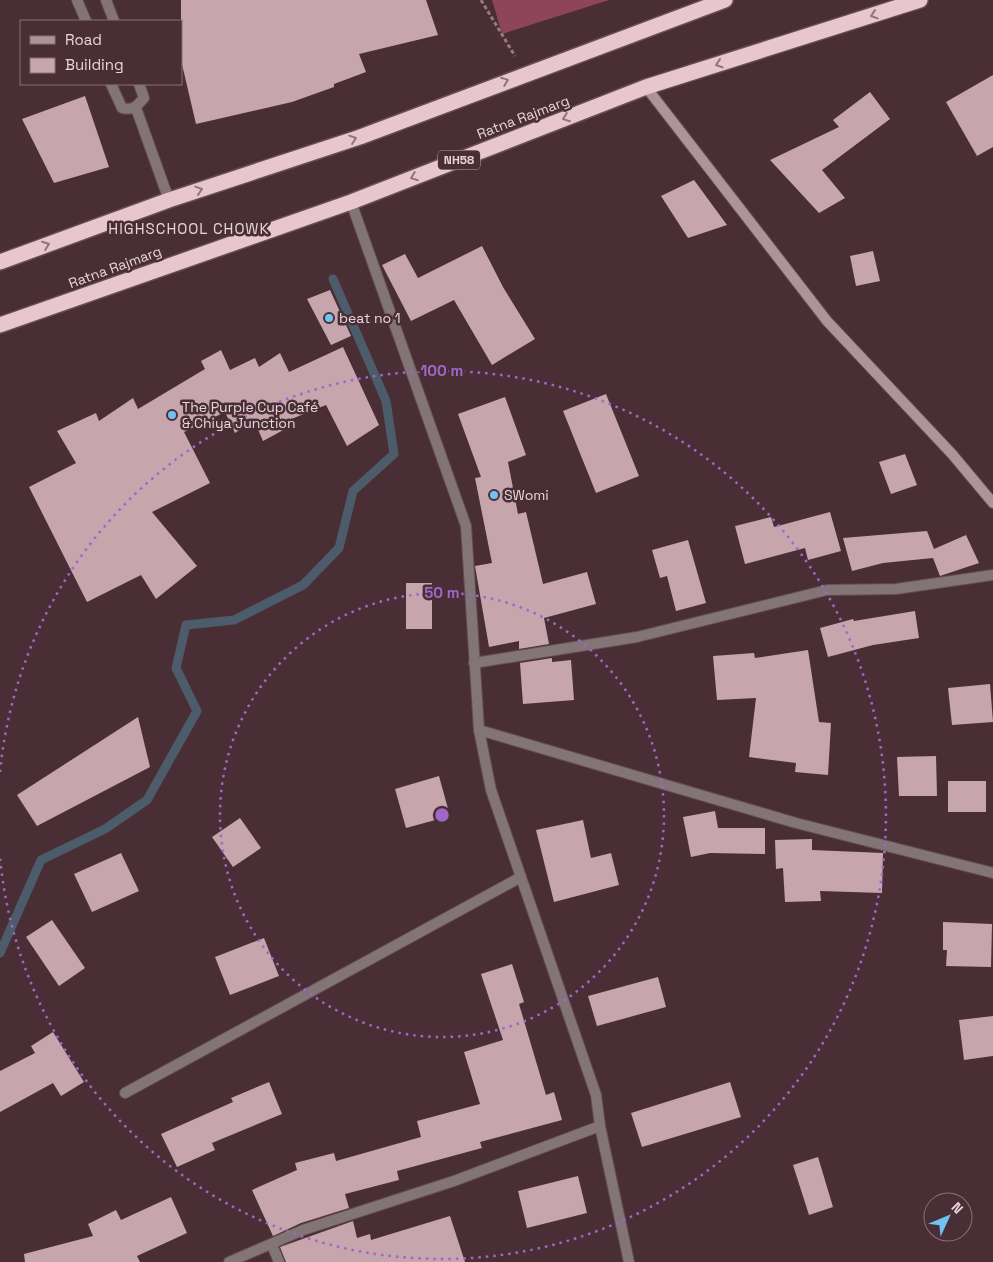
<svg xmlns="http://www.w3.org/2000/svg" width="993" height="1262" viewBox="0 0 993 1262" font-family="'Space Grotesk',sans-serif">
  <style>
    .green { fill: #8e445b }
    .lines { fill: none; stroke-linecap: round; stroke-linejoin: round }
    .stream { stroke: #4c5c6a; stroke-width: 9 }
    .building { fill: #c6a5ad }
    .street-casing { stroke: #654d53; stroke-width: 12 }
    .secondary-casing { stroke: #654d53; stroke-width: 12 }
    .highway-casing { stroke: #654d53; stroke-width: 18 }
    .path { stroke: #917b80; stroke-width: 3; stroke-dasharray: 4 2.5; stroke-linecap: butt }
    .street { stroke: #827477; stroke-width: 10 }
    .secondary { stroke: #ab959a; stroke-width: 10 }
    .highway { stroke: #e8c6ce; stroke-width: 15 }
    .oneway { stroke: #91737a }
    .ring { fill: none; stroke: #a167c8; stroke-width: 2.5; stroke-dasharray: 2.5 5 }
    .poi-dot { fill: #71c1f5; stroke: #492f35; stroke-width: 2 }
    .labels { text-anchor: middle; stroke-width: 5; stroke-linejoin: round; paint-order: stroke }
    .shield { fill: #492f35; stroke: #b8a3a8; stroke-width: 1 }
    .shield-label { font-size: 12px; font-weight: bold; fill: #e7d5d9 }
    .street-label { font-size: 14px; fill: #e7d5d9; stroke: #492f35 }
    .poi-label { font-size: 14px; fill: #e7d5d9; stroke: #492f35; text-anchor: start }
    .neighbourhood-label { font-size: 15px; letter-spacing: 1px; fill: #e7d5d9; stroke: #492f35 }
    .centre { fill: #a167c8; stroke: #492f35; stroke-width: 2.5 }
    .ring-label { font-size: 15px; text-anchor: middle; font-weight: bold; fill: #a167c8; stroke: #492f35; stroke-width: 5; stroke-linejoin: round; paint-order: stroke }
  </style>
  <rect width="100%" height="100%" fill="#492f35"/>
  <polygon class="green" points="492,0 609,0 502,34"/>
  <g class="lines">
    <polyline class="stream" points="0,953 41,860 105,829 147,800 197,711 176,668 186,625 234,620 303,585 339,548 353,491 394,454 386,401 333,279"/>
  </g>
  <g class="building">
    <polygon points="181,0 426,0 438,35 359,54 366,72 334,84 334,87 292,102 196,124 181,60"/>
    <polygon points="993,75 993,147 977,156 946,102"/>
    <polygon points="870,92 890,119 822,170 845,198 819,213 770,160 839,127 833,120"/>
    <polygon points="85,96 109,167 54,183 22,119"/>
    <polygon points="694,180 727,225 688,238 661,196"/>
    <polygon points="482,246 503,287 535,339 492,365 454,300 411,321 382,265 405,254 418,278"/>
    <polygon points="873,251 880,281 856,286 850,256"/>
    <polygon points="330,290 351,336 331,345 307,299"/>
    <polygon points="343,347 379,425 347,446 326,405 284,422 287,428 263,441 254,420 235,433 225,412 184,432 210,483 152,512 197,566 156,599 141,575 87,602 29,487 76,463 57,431 96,413 99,421 133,398 138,409 205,369 201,361 221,350 230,370 255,358 259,367 280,353 289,372"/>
    <polygon points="606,394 639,476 596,493 563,411"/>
    <polygon points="505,397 526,455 508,462 518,514 526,512 543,584 587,572 596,604 544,618 549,644 519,649 519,641 489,647 475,566 492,563 475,478 481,477 458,414"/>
    <polygon points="905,454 917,485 891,494 879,462"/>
    <polygon points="830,512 841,551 808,560 805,548 745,564 735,526 771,517 774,527"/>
    <polygon points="927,531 934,549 966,535 979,563 940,576 933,558 883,563 852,571 843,538"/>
    <polygon points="688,540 706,603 676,611 667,576 660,578 652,550"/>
    <rect x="406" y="583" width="26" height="46"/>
    <polygon points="915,611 919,638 873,645 828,657 820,628 853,619 854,621"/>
    <polygon points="808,650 819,722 831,723 828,775 795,772 796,763 749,757 756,698 717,700 713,656 754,653 755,658"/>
    <polygon points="552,658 552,662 571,660 574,700 523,704 520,663"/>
    <polygon points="990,684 993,722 952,725 948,688"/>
    <polygon points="138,717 150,767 37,826 17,795"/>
    <polygon points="936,756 937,796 899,796 897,757"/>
    <polygon points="439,776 450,816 406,828 395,789"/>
    <rect x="948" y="781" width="38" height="31"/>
    <polygon points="715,811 718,828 765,828 765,854 710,853 691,857 683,817"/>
    <polygon points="240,818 261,848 233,867 212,837"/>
    <polygon points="583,820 591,858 611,853 619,885 554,902 536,830"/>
    <polygon points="812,839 812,850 883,853 882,893 820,891 821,901 785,902 783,868 776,869 775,840"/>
    <polygon points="121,853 139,891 92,912 74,874"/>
    <polygon points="52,920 85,968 59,986 26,937"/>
    <polygon points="943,922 992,924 991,967 946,966 947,950 943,950"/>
    <polygon points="264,938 279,976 230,995 215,957"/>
    <polygon points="512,964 524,1002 519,1004 546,1095 554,1092 562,1120 480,1142 482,1148 397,1171 399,1180 345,1194 349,1208 301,1223 273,1236 252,1190 297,1170 295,1163 334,1153 336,1161 421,1137 417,1121 480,1104 464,1052 503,1040 481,974"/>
    <polygon points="658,977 666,1007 597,1026 588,996"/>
    <polygon points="993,1016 993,1056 964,1060 959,1020"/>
    <polygon points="53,1032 84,1082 61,1096 53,1083 0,1112 0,1071 35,1053 31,1046"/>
    <polygon points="269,1082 282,1114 212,1143 215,1150 177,1167 161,1134 233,1102 231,1098"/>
    <polygon points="730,1082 741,1117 642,1147 631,1113"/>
    <polygon points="818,1157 833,1207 809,1215 793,1165"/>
    <polygon points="578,1176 587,1213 527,1228 518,1191"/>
    <polygon points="171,1197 187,1233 137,1256 140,1262 25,1262 24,1254 93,1236 88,1224 116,1210 121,1220"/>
    <polygon points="450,1216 465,1262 286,1262 280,1247 353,1221 357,1238 370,1234 371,1240"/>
  </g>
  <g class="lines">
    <defs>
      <g id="street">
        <polyline points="77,0 86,21"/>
        <polyline points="106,0 114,21"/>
        <path d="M111,84L122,108C133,111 137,106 144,98L139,84"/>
        <polyline points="136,108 169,200"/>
        <polyline points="351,202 466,526 479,730 491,790 596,1095 600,1126 629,1262"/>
        <polyline points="474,663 637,637 827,590 896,589 993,575"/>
        <polyline points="479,730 796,823 993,873"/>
        <polyline points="125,1093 521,877"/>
        <polyline points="272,1245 279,1262"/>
        <polyline points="229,1262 303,1230 454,1181 600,1126"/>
      </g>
      <polyline id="secondary" points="646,87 827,321 952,454 993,503"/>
      <g id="highway">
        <polyline points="0,262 169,200 360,137 725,0"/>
        <polyline points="0,325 351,202 646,87 920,0"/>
      </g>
    </defs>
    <use href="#street" class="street-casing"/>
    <use href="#secondary" class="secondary-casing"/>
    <use href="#highway" class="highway-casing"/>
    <polyline class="path" points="481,0 515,56"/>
    <use href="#street" class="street"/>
    <use href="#secondary" class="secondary"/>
    <use href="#highway" class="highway"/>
  </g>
  <defs><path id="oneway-chevron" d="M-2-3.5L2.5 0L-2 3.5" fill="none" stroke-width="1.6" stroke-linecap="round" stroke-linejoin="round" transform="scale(1.25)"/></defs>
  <g class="oneway">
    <use href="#oneway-chevron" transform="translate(874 15) rotate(162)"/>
    <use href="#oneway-chevron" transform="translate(719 64) rotate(162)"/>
    <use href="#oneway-chevron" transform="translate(505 81) rotate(-21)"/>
    <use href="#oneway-chevron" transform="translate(566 118) rotate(159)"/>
    <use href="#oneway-chevron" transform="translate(353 139) rotate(-19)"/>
    <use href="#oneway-chevron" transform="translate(414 177) rotate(159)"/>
    <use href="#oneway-chevron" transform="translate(199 190) rotate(-18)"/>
    <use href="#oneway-chevron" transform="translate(46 245) rotate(-20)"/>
  </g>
  <g class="ring">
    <circle cx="442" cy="815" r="222"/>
    <path d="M0 772A444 444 0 1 1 0 858"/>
  </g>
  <g class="poi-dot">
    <circle cx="329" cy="318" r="5"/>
    <circle cx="172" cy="415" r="5"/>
    <circle cx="494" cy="495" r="5"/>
  </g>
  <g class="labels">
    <rect class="shield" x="438" y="150.5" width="42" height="19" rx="4"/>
    <g class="shield-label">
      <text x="459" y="164">NH58</text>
    </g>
    <g class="street-label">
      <text transform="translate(523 117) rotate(-21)" y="5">Ratna Rajmarg</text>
      <text transform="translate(115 267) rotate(-20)" y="5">Ratna Rajmarg</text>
    </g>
    <g class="poi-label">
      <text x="339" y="323">beat no 1</text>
      <text x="182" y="412">The Purple Cup Café<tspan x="182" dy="16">&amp; Chiya Junction</tspan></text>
      <text x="504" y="500">SWomi</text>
    </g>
    <g class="neighbourhood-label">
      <text x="189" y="234">HIGHSCHOOL CHOWK</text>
    </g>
  </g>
  <circle cx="442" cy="815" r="8" class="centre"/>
  <g class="ring-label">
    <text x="442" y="376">100 m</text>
    <text x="442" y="598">50 m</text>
  </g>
  <rect x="20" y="20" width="162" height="65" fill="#492f35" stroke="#887177"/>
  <rect x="30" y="36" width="25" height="8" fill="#ab959a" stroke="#887177"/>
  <text x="65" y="45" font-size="15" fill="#e7d5d9">Road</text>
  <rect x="30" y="58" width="25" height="15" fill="#c6a5ad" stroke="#887177"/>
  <text x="65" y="70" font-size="15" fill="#e7d5d9">Building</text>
  <g transform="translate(948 1217) rotate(46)"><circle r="24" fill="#492f35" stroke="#887177"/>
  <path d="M0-4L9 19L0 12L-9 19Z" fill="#71c1f5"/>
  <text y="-8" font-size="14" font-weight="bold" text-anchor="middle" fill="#e7d5d9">N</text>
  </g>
</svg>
